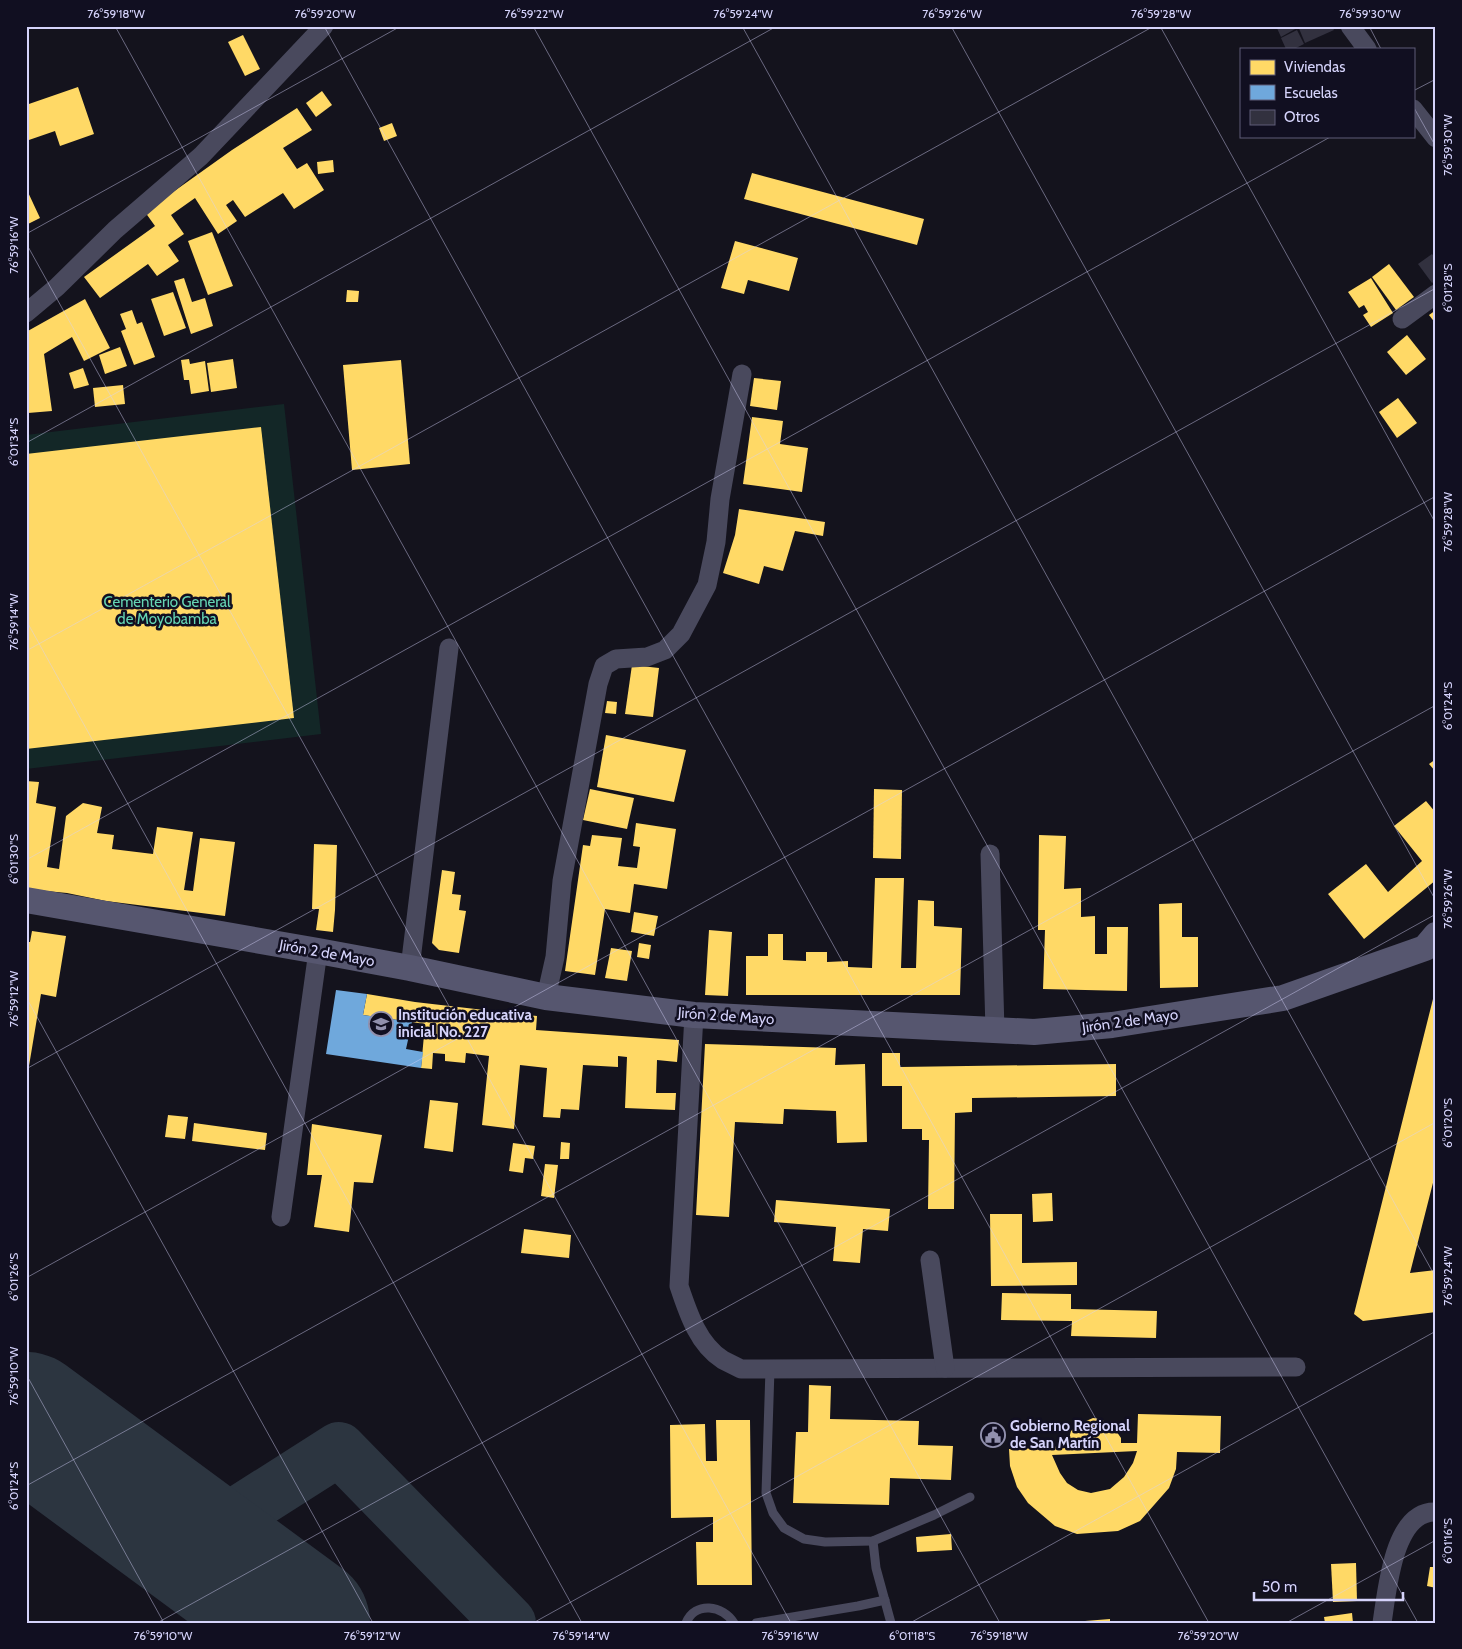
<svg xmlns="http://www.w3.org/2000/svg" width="1462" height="1649" viewBox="0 0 1462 1649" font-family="Cabin,sans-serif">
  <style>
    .green { fill: #132727 }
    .homes { fill: #ffd966; fill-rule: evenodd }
    .schools { fill: #6fa8dc }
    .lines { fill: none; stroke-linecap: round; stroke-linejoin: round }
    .taxiway { stroke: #2c3540; stroke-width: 54 }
    .runway { stroke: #2c3540; stroke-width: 134 }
    .building { fill: #32313f }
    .service { stroke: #49495d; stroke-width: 9 }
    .minor { stroke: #49495d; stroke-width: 19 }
    .secondary { stroke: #56566f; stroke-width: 26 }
    .ticks { fill: none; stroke: #d5d3fb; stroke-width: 1; stroke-opacity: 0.45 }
    .labels { text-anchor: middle; stroke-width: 5; stroke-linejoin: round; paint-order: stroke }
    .park-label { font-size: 15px; fill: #65d5b4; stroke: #110f21 }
    .street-label { font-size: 15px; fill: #d5d3fb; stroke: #110f21 }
    .poi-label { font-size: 15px; font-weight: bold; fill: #d5d3fb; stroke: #110f21; text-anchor: start }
    .neatline { fill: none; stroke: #d5d3fb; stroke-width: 2 }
    .ticks-label { font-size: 12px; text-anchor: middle; fill: #d5d3fb }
  </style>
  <rect width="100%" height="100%" fill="#14131d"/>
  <polygon class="green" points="284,404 321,734 26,769 26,435"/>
  <g class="homes">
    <polygon points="243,35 260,69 245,76 228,42"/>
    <polygon points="78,87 94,134 60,146 55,131 26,141 26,105"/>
    <polygon points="322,91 332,105 316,117 306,103"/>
    <polygon points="297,108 312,130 283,148 297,169 307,163 324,190 294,209 283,193 245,217 233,200 226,205 237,221 218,234 195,198 171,215 184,234 168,245 179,261 157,276 148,264 100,298 84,277 155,226 145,212 232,150"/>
    <polygon points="392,123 397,136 384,141 379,128"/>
    <polygon points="333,160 334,172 318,174 317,162"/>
    <polygon points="752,173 924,219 917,245 744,199"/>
    <polygon points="26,188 40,218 26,225"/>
    <polygon points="212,232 233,286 208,295 188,241"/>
    <polygon points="735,241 798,258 789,291 748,280 744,294 721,288"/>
    <polygon points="1389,264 1414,297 1396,310 1372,277"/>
    <polygon points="184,278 192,302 205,298 213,326 191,334 174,281"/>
    <polygon points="1371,278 1393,313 1371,327 1363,315 1368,312 1364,305 1359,308 1348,292"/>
    <polygon points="347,290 359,291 358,302 346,302"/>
    <polygon points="173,292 186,328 164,336 151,299"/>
    <polygon points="85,299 110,348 84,361 72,337 44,354 52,411 28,413 26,404 26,332"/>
    <polygon points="132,310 137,324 142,322 155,357 134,365 121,331 126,329 120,314"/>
    <polygon points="1436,310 1436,324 1429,315"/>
    <polygon points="1407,335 1426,359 1406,375 1387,352"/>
    <polygon points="120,347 127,366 105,374 99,355"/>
    <polygon points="189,359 190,364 205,361 209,391 191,394 189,380 184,380 181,360"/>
    <polygon points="233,359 237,388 211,392 207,363"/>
    <polygon points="401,360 410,464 352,470 343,365"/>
    <polygon points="83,368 89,385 74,389 69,373"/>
    <polygon points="754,378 781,381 777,410 750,406"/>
    <polygon points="123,385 125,404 95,407 93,388"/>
    <polygon points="1398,398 1417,423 1397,438 1379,412"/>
    <polygon points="752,417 783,421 780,444 808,448 802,492 743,484"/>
    <polygon points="261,427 294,718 26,749 26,454"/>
    <polygon points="739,509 825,522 823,536 795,531 783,571 764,566 759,584 723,573 735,535"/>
    <polygon points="632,665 659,668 653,717 625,714"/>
    <polygon points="607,701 617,702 616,714 605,713"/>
    <polygon points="606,735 686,750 674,802 597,787"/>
    <polygon points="1436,759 1436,772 1429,764"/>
    <polygon points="26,781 39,782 36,803 56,807 47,867 59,869 66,816 83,803 102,807 97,833 114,835 112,849 153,854 157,827 193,832 184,890 193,891 200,838 235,842 225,916 106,901 67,893 26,889"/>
    <polygon points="590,789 634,798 627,829 583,820"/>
    <polygon points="874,789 902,790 901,859 873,858"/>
    <polygon points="1426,801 1436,813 1436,880 1364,939 1328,894 1366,864 1388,892 1422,861 1394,826"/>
    <polygon points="636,823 676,829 667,889 634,884 630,913 605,909 595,975 565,971 583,845 590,846 592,835 622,838 618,866 637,868 640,847 633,846"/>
    <polygon points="1039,835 1066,836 1064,889 1081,888 1081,917 1095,916 1095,954 1107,954 1107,927 1128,927 1127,991 1043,989 1045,930 1038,930"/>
    <polygon points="314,844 337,845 335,910 333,932 316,930 319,909 312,909"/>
    <polygon points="442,870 455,872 452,894 461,895 459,910 466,911 459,953 439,950 432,943"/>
    <polygon points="875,878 904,878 901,968 916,968 918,900 934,901 934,926 962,928 960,995 746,995 746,956 768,956 768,934 783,934 783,960 806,961 806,952 827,952 827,962 848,961 848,967 872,968"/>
    <polygon points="1182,903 1182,937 1198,937 1198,987 1160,988 1159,904"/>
    <polygon points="634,912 658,916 654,936 631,932"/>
    <polygon points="709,930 732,932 728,996 705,995"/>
    <polygon points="32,931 66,936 56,997 41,994 27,1078 26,942 30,942"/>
    <polygon points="639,943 651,945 649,959 637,957"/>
    <polygon points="611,948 632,951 627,981 605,978"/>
    <polygon points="1435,991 1436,1171 1410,1273 1436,1270 1436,1312 1363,1321 1354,1314"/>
    <polygon points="367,994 415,1002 537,1016 536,1030 679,1040 677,1062 657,1060 656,1093 676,1093 675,1110 625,1108 627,1057 618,1056 618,1067 583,1065 579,1110 561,1109 560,1118 543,1117 547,1068 520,1065 514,1129 482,1125 489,1056 466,1053 465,1063 445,1061 445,1054 433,1053 432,1069 421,1068 425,1024 363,1015"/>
    <polygon points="705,1044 836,1048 835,1065 865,1064 867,1142 837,1143 836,1111 784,1109 783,1124 735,1122 729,1217 696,1215"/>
    <polygon points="882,1053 900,1053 900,1067 1116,1064 1116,1096 972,1098 972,1112 955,1113 954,1209 928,1209 929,1140 922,1140 922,1129 902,1129 902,1086 882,1086"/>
    <polygon points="430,1100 458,1103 453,1152 424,1148"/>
    <polygon points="168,1115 188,1117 185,1139 165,1137"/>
    <polygon points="194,1123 267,1133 265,1150 192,1141"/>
    <polygon points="312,1124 382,1135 373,1183 354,1182 349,1232 314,1227 322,1175 307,1175"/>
    <polygon points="561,1142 570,1143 569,1159 560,1159"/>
    <polygon points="513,1143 535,1146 533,1159 525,1158 523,1173 509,1171"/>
    <polygon points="545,1164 558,1165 554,1198 541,1196"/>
    <polygon points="1052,1193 1053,1221 1033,1222 1032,1194"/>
    <polygon points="776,1200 890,1209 888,1231 863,1229 860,1263 833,1261 836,1227 774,1222"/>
    <polygon points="990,1214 1022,1214 1022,1263 1077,1262 1077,1285 991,1286"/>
    <polygon points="524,1229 571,1235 569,1258 521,1253"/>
    <polygon points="1002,1293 1071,1294 1071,1309 1157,1311 1156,1338 1071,1336 1072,1321 1001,1320"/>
    <polygon points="809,1385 831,1386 830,1419 919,1421 918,1445 953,1446 951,1480 890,1478 889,1505 793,1503 796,1432 808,1432"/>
    <path d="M1138,1414L1221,1416L1220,1453L1177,1452L1176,1469L1169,1488L1140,1521L1118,1531L1077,1534L1055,1526L1028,1503L1017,1487L1010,1466L1009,1449L1067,1446L1071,1431L1077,1425L1093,1418L1100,1419L1112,1425L1121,1438V1443H1137ZM1137,1451L1133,1463L1124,1477L1110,1489L1091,1493L1078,1490L1067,1483L1060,1473L1052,1455Z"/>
    <polygon points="716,1420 750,1420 752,1585 697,1585 696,1542 713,1542 713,1517 671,1518 670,1425 705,1424 706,1461 717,1461"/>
    <polygon points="951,1534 952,1550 917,1552 916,1537"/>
    <polygon points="1356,1563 1357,1601 1333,1602 1331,1564"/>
    <polygon points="1430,1567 1436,1567 1436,1588 1427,1586"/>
    <polygon points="1352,1613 1353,1623 1325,1623 1324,1617"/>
    <polygon points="1110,1619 1110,1623 1085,1623 1085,1621"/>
  </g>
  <polygon class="schools" points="336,990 367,994 363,1015 412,1022 406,1049 423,1052 421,1068 326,1054"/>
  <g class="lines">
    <polyline class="taxiway" points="193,1542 339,1449 509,1623"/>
    <polyline class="runway" points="26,1419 303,1623"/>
  </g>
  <g class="building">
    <polygon points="1276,26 1296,26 1297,28 1281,37"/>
    <polygon points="1298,26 1332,26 1334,30 1305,43"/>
    <polygon points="1297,30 1304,44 1294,49 1286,49 1281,38"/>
    <polygon points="1432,254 1436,259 1436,280 1432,283 1418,264"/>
  </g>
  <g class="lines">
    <g class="service">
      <polyline points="770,1369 766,1493 773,1513 784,1528 804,1539 825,1542 873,1541 934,1515 970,1497"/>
      <polyline points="873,1541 876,1568 891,1623"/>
      <path d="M686,1623C695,1601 723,1605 734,1623"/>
      <polyline points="756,1623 858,1606 885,1600"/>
    </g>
    <g class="minor">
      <polyline points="1350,26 1367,49"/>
      <polyline points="1413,109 1436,138"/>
      <polyline points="26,313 57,287 115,230 201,156 324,26"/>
      <polyline points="1402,319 1436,294"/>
      <polyline points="990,854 995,1030"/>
      <polyline points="410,968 449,648"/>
      <polyline points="546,997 555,957 562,881 598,684 604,666 616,659 647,657 665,650 681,634 707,585 716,542 720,499 742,374"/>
      <path d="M694,1015L679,1286C688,1313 698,1344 723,1360C729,1363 735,1366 741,1369L1296,1367"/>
      <polyline points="281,1217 318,951"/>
      <polyline points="930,1260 945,1368"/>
      <path d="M1382,1623C1387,1592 1393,1510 1436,1512"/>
    </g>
    <polyline class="secondary" points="26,900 318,951 410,968 546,997 694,1015 1034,1032 1112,1025 1283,998 1425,948 1436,935"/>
  </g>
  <path class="ticks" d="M115,26L1000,1623M324,26L1209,1623M533,26L1418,1623M742,26L1436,1278M951,26L1436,901M1160,26L1436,524M1369,26L1381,49M1413,91L1436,79M1413,106L1436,147M26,234L401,26M26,243L791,1623M26,443L777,26M26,620L582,1623M26,651L1154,26M26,860L1332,136M26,997L373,1623M26,1069L1436,288M26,1278L1436,496M26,1374L164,1623M26,1486L1436,705M157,1623L1436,914M533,1623L1436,1122M910,1623L1436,1331M1286,1623L1436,1540"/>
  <defs>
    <symbol id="school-ring" viewBox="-11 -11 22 22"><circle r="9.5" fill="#110f21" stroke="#9190ad" stroke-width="1.5"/><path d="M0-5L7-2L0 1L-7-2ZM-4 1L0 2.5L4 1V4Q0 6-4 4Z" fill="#9190ad"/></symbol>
    <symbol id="civic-ring" viewBox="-11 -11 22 22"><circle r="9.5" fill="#110f21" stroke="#9190ad" stroke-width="1.5"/><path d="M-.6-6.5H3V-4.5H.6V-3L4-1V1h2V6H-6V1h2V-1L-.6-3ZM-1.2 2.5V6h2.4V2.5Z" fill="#9190ad"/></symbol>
  </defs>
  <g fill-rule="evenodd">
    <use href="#school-ring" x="367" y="1010" width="28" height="28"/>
    <use href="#civic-ring" x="979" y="1421" width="28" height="28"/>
  </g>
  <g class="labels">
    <g class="park-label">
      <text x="167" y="607">Cementerio General<tspan x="167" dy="17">de Moyobamba</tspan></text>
    </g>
    <g class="street-label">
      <text transform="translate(327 953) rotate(10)" y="5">Jirón 2 de Mayo</text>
      <text transform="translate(726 1016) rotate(4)" y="5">Jirón 2 de Mayo</text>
      <text transform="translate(1130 1021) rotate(-8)" y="5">Jirón 2 de Mayo</text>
    </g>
    <g class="poi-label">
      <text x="398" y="1020">Institución educativa<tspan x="398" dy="17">inicial No. 227</tspan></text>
      <text x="1010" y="1431">Gobierno Regional<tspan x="1010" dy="17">de San Martín</tspan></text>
    </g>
  </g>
  <rect width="1462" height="1649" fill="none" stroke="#110f21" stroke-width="55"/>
  <rect x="1240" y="48" width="175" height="90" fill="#110f21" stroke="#5f5d78"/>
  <rect x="1250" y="60" width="25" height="15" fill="#ffd966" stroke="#5f5d78"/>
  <text x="1284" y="72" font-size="15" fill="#d5d3fb">Viviendas</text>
  <rect x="1250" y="85" width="25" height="15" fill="#6fa8dc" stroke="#5f5d78"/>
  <text x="1284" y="98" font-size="15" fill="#d5d3fb">Escuelas</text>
  <rect x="1250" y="110" width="25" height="15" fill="#32313f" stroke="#5f5d78"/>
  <text x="1284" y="122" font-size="15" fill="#d5d3fb">Otros</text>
  <path d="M1254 1592v8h149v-8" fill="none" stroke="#d5d3fb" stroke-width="2.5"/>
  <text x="1262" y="1592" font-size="15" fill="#d5d3fb" stroke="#110f21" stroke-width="4" paint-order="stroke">50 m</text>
  <rect x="28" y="28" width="1406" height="1594" class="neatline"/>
  <g class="ticks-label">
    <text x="116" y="18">76°59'18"W</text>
    <text x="325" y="18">76°59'20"W</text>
    <text x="534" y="18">76°59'22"W</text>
    <text x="743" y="18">76°59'24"W</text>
    <text x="952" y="18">76°59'26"W</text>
    <text x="1161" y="18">76°59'28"W</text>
    <text x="1370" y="18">76°59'30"W</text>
    <text transform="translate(1448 145) rotate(-90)" y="4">76°59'30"W</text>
    <text transform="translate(14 245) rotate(-90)" y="4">76°59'16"W</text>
    <text transform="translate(1448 288) rotate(-90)" y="4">6°01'28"S</text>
    <text transform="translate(14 442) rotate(-90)" y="4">6°01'34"S</text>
    <text transform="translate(1448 522) rotate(-90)" y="4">76°59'28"W</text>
    <text transform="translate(14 622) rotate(-90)" y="4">76°59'14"W</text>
    <text transform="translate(1448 706) rotate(-90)" y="4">6°01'24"S</text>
    <text transform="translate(14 859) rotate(-90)" y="4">6°01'30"S</text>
    <text transform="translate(1448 899) rotate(-90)" y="4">76°59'26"W</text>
    <text transform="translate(14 999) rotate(-90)" y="4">76°59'12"W</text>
    <text transform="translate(1448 1123) rotate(-90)" y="4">6°01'20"S</text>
    <text transform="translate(1448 1276) rotate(-90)" y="4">76°59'24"W</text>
    <text transform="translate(14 1277) rotate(-90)" y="4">6°01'26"S</text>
    <text transform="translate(14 1376) rotate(-90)" y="4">76°59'10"W</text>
    <text transform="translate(14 1486) rotate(-90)" y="4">6°01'24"S</text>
    <text transform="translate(1448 1541) rotate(-90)" y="4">6°01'16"S</text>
    <text x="163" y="1640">76°59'10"W</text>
    <text x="372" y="1640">76°59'12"W</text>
    <text x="581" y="1640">76°59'14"W</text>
    <text x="790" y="1640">76°59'16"W</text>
    <text x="912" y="1640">6°01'18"S</text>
    <text x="999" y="1640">76°59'18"W</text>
    <text x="1208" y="1640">76°59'20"W</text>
  </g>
</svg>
